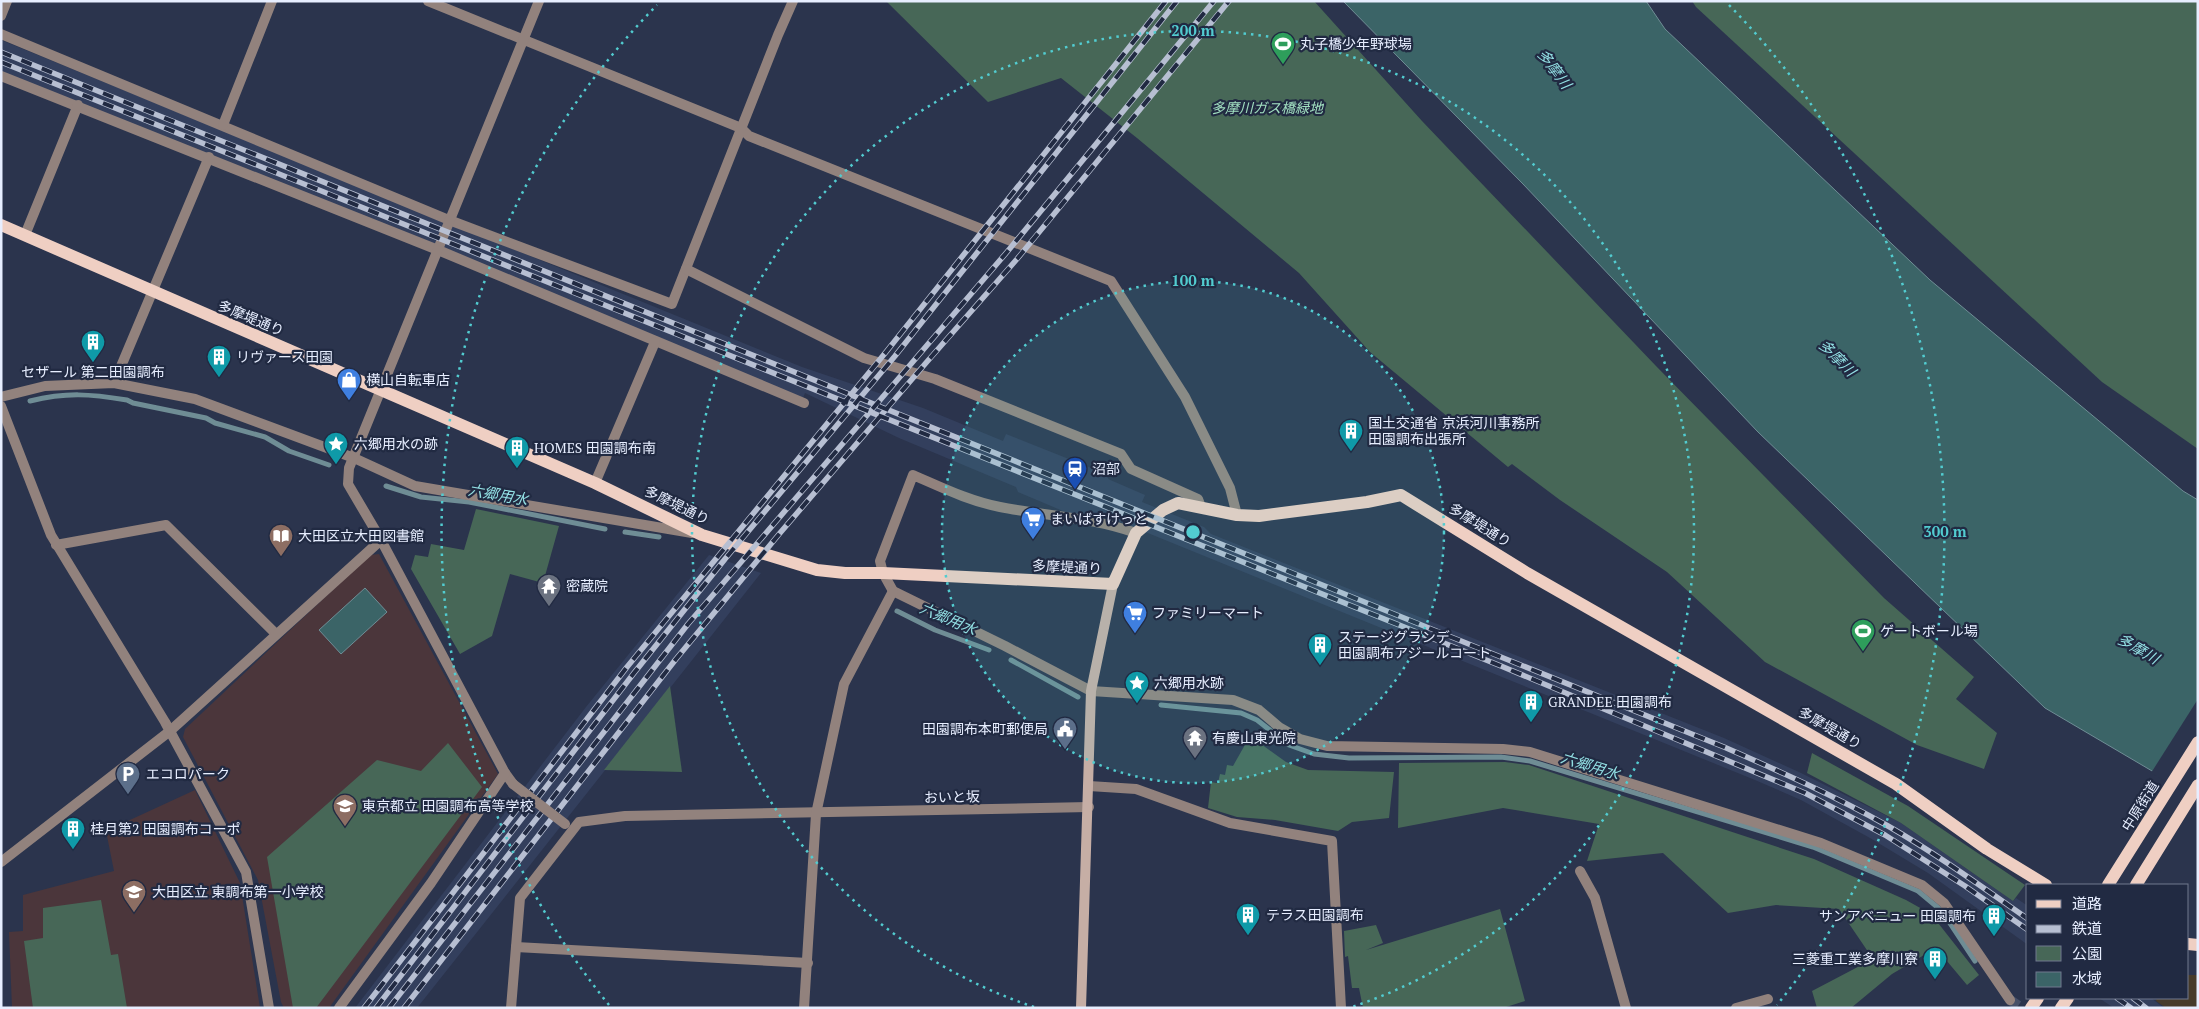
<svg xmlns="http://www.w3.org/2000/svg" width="2199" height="1009" viewBox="0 0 2199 1009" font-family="'PT Serif','Noto Sans JP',serif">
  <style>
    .built { fill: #333f5d }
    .education { fill: #4b363b }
    .medical { fill: #463b2b }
    .green { fill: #476757 }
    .water { fill: #3b6467; stroke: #6f8d95 }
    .pier { fill: #2b344d }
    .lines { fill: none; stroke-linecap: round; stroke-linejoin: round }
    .stream { stroke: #6f8d95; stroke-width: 5 }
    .street-tunnel { stroke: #475068; stroke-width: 10; stroke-dasharray: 10 5; stroke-linecap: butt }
    .street { stroke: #92827d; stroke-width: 10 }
    .secondary { stroke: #c6aea5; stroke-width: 10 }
    .primary { stroke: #efcfc3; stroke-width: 12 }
    .rail-casing { stroke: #b7bfd2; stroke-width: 5.5 }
    .rail { stroke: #212a42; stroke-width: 4; stroke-dasharray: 11; stroke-linecap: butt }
    .street-bridge { stroke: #92827d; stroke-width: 10 }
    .ring { fill: none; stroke: #52ccd0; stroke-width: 2.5; stroke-dasharray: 2.5 5 }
    .labels { text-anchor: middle; stroke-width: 4.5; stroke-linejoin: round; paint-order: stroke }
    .poi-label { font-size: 14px; fill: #e7eeff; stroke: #212a42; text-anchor: start }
    .park-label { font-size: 14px; font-style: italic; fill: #a2e0c1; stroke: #212a42 }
    .street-label { font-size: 14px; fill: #e7eeff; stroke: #212a42 }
    .water-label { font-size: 15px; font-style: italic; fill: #92dfe3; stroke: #212a42 }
    .centre { fill: #52ccd0; stroke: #212a42; stroke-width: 2.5 }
    .ring-label { font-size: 15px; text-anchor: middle; font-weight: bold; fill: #52ccd0; stroke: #212a42; stroke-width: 4.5; stroke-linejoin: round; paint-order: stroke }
  </style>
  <rect width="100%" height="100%" fill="#2b344d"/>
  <g class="built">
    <polygon points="1,40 802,367 923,408 1003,441 1006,434 1109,475 1108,479 1145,495 1142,502 1204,527 1211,534 1724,738 1801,773 1901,823 2013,901 2016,898 2028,906 2028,945 1928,873 1870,838 1801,800 1755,780 1111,518 1070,514 1018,492 1016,487 899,438 805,393 803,398 411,235 1,72"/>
    <polygon points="709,555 761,573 417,1008 355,1008 586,707"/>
    <polygon points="2099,998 2151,998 2164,1008 2114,1008"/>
  </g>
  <g class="education">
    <polygon points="379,554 498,774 329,1008 284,1008 281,1002 258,880 183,737 185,729 370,555"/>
    <polygon points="195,790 240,883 260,1008 12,1008 9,932 23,931 23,895 114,871 106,831"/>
  </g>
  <polygon class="medical" points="2188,975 2198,975 2198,1008 2166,1008 2156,1001 2157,998 2188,998"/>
  <g class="green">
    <polygon points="886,1 1314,1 1422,121 1656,366 1884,598 1974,677 1956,699 1997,733 1984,769 1917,745 1765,662 1667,572 1560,500 1512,464 1508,467 1370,352 1299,273 1137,138 1061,78 988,102"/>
    <polygon points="1692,1 2198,1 2198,449 2102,382 1696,7"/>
    <polygon points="476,509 559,526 543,583 510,574 492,636 460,654 411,569 415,555 428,557 431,544 464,550"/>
    <polygon points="670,686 682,772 604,770"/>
    <polygon points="1250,736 1286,762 1308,770 1394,772 1389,818 1352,822 1338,831 1275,820 1237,817 1208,808 1211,782 1218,783 1220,774 1225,775 1227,765 1233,766"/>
    <polygon points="448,743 482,787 316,1008 293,1008 267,857 377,760 421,771"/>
    <polygon points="1812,753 1908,806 2025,885 2013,901 1901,823 1807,773"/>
    <polygon points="1505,762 1529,765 1814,859 1906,900 1931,914 1979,975 1967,985 1936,948 1892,974 1851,1008 1817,1008 1812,991 1873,959 1839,909 1776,905 1728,913 1663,853 1587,861 1599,824 1503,808 1398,828 1399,763"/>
    <polygon points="101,900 111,955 118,954 127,1008 33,1008 24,941 43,938 43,908"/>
    <polygon points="1500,909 1525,1001 1503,1008 1363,1008 1359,988 1352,988 1348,956 1345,957 1344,931 1376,925 1383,943 1366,950"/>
  </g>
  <g class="water">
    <polygon points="1343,1 1646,1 1665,29 1930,280 2183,491 2198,500 2198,798 2045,708 1758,432 1523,184"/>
    <polygon points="365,588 387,612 341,654 319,630"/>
  </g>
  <polygon class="pier" points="2198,699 2198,800 2151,773"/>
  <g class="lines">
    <g class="stream">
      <path d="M30,401C67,392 90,394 127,400L133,403L206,418L215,423L265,437L289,451L329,465"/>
      <polyline points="386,486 421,497 469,502 605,529"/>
      <polyline points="625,532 659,537"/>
      <polyline points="897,611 935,630 989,650"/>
      <polyline points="1011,660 1078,697"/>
      <polyline points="1161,705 1241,713 1257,720 1289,745 1314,754 1349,758 1501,757 1530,761 1813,847 1918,891 1942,911 1975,961"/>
    </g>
    <polyline class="street-tunnel" points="2010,1000 2022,1008"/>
    <g class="street">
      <polyline points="428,1 741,128 749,136 1111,281 1185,397 1230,488 1237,515"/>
      <polyline points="1,16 7,1"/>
      <polyline points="1,34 449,220 672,304 778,35 793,1"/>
      <polyline points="1,76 438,250 804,403"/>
      <polyline points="223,125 272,1"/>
      <polyline points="25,235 78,105"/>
      <polyline points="686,269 864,358 935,379 1121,454 1131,469 1198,499 1201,507"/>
      <polyline points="114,383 209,157"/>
      <polyline points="1,397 45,386 114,383 195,399 354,458 415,486 692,533"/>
      <polyline points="1,406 51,535 165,722 246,872 269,1008"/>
      <polyline points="595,483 655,342"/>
      <path d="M1136,533C1092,517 1045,516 1000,507C969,501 941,487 913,475L880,561L883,573L893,591L1005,646L1091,691L1233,700L1259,710L1279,727L1300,739L1327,746L1503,749L1530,752L1821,843L1922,885L1944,903L2010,1000"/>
      <polyline points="56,545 166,525 276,634"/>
      <polyline points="513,784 505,773 381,540 348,484 349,468 539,1"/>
      <polyline points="1089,786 1136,789 1230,823 1332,841 1341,1008"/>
      <polyline points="1,862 170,731 381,540"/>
      <polyline points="1580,871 1595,898 1626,1008"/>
      <polyline points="516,947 808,963"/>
      <polyline points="339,1008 431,883 505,773"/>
      <polyline points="511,1008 520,898 579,822 625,816 1089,807"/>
      <polyline points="804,1008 816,814 844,684 893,591"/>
      <polyline points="1736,1008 1768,999"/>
    </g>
    <polyline class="secondary" points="1081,1008 1091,691 1113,584"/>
    <g class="primary">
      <polyline points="1,225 595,483 702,535 817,570 845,573 883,573 1113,584 1136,533 1163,510 1178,503 1237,515 1259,516 1367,502 1401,495 1527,573 1896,784 1987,849 2046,885"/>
      <polyline points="2108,885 2198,742"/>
      <polyline points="2136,885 2198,785"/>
      <polyline points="2188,944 2198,945"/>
      <polyline points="2031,1008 2038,998"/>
      <polyline points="2061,1008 2068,998"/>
    </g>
    <defs>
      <g id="rail">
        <path d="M1,52L1724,747C1779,771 1835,796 1888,826C1937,854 1982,887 2028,919"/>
        <polyline points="1,62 1501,666 1805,793 1885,835 1965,886 2028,930"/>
        <polyline points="2117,998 2131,1008"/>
        <polyline points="2133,998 2146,1008"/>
        <polyline points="364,1008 627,667 886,352 1166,1"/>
        <polyline points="376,1008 634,673 725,559 895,356 1177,1"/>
        <polyline points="389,1008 688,624 1007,252 1214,1"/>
        <polyline points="404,1008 676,659 780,533 925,364 1017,259 1229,1"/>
      </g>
    </defs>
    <use href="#rail" class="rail-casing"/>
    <use href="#rail" class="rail"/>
    <polyline class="street-bridge" points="513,784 565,824"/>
  </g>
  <circle cx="1193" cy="532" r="251" fill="#52ccd0" fill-opacity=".12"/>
  <g class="ring">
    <circle cx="1193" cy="532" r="251"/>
    <path d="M1034 1007A501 501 0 1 1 1352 1007"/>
    <path d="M609 1005A752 752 0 0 1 657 5M1729 5A752 752 0 0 1 1777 1005"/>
  </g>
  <defs>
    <symbol id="stadium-pin" viewBox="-11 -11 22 30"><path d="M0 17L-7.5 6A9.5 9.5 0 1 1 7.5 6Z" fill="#2e9e5b" stroke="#212a42"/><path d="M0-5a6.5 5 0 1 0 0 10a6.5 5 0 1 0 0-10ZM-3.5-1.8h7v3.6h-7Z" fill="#fff"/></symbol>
    <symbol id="building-pin" viewBox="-11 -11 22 30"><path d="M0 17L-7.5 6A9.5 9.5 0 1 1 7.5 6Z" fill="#0f9aa8" stroke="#212a42"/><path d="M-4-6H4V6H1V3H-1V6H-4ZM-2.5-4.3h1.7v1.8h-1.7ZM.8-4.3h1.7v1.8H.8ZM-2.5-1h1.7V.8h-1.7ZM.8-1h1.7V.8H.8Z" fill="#fff"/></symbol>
    <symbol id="shop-pin" viewBox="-11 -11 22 30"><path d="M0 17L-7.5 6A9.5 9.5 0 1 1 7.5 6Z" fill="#3f7fe0" stroke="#212a42"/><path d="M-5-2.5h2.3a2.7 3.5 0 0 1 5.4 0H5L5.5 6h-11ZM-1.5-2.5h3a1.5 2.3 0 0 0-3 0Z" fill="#fff"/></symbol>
    <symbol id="sight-pin" viewBox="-11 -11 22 30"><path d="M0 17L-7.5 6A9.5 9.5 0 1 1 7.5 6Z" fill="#0f9aa8" stroke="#212a42"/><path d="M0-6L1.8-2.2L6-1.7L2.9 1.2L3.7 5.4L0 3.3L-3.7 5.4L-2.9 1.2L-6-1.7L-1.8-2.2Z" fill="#fff"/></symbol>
    <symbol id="station-pin" viewBox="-11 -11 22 30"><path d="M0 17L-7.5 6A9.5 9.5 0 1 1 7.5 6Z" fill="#1a4fb4" stroke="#212a42"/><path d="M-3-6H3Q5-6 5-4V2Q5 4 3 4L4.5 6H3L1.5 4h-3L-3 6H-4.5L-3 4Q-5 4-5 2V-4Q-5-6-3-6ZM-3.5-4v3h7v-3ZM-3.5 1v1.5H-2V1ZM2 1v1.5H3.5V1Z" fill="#fff"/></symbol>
    <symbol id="supermarket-pin" viewBox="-11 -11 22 30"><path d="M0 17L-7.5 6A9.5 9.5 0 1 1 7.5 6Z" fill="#3f7fe0" stroke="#212a42"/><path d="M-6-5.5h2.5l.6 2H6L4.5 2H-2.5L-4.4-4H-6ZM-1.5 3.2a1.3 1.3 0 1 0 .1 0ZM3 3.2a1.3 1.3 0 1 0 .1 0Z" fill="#fff"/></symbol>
    <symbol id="library-pin" viewBox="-11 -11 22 30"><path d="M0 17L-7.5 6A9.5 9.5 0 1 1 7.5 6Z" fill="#8d6e63" stroke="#212a42"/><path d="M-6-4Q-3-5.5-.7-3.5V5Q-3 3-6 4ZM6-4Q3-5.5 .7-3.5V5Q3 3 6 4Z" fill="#fff"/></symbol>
    <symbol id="temple-pin" viewBox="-11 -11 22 30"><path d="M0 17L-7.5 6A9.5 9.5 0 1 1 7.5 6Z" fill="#6b7280" stroke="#212a42"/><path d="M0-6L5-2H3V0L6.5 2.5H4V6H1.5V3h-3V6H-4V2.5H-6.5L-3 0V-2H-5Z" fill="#fff"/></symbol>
    <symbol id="civic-pin" viewBox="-11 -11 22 30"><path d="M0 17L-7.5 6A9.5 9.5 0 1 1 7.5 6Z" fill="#5c6f8a" stroke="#212a42"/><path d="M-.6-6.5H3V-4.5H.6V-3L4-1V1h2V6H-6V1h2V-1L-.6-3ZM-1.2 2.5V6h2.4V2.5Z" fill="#fff"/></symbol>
    <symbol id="parking-pin" viewBox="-11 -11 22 30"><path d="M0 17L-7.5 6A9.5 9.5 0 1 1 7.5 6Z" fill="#5c6f8a" stroke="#212a42"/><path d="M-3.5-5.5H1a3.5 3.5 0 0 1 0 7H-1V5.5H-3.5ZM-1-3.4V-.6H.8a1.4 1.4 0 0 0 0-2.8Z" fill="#fff"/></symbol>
    <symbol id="school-pin" viewBox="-11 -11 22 30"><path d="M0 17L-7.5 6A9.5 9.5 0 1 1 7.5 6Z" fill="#8d6e63" stroke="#212a42"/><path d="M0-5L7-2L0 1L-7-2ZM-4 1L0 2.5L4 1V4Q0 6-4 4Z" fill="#fff"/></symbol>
  </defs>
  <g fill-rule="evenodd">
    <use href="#stadium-pin" x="1269" y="30" width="28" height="38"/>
    <use href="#building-pin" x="79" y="328" width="28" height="38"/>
    <use href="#building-pin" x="205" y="343" width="28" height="38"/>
    <use href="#shop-pin" x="335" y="366" width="28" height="38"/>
    <use href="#building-pin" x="1337" y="417" width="28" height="38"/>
    <use href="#sight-pin" x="322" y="430" width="28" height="38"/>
    <use href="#building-pin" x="503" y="434" width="28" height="38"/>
    <use href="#station-pin" x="1061" y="455" width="28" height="38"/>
    <use href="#supermarket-pin" x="1019" y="505" width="28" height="38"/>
    <use href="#library-pin" x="267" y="522" width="28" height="38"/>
    <use href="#temple-pin" x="535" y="572" width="28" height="38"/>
    <use href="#supermarket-pin" x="1121" y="599" width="28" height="38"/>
    <use href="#stadium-pin" x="1849" y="617" width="28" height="38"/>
    <use href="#building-pin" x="1306" y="631" width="28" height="38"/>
    <use href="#sight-pin" x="1123" y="669" width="28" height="38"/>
    <use href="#building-pin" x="1517" y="688" width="28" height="38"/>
    <use href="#civic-pin" x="1051" y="715" width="28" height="38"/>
    <use href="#temple-pin" x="1181" y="724" width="28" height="38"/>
    <use href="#parking-pin" x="114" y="760" width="28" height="38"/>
    <use href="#school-pin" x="331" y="792" width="28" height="38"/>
    <use href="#building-pin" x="59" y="815" width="28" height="38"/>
    <use href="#school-pin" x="120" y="878" width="28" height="38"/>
    <use href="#building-pin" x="1234" y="901" width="28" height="38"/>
    <use href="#building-pin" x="1980" y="902" width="28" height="38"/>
    <use href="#building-pin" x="1921" y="945" width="28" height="38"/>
  </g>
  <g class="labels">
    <g class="poi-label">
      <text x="1300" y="49">丸子橋少年野球場</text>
      <text x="236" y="362">リヴァース田園</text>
      <text x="93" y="377" text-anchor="middle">セザール 第二田園調布</text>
      <text x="366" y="385">横山自転車店</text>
      <text x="1368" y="428">国土交通省 京浜河川事務所<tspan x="1368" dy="16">田園調布出張所</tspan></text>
      <text x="354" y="449">六郷用水の跡</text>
      <text x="534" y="453">HOMES 田園調布南</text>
      <text x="1092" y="474">沼部</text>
      <text x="1050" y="524">まいばすけっと</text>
      <text x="298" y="541">大田区立大田図書館</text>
      <text x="566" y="591">密蔵院</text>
      <text x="1152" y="618">ファミリーマート</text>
      <text x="1880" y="636">ゲートボール場</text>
      <text x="1338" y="642">ステージグランデ<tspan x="1338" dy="16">田園調布アジールコート</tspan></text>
      <text x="1154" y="688">六郷用水跡</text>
      <text x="1548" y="707">GRANDEE 田園調布</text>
      <text x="1048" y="734" text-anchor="end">田園調布本町郵便局</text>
      <text x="1212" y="743">有慶山東光院</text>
      <text x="146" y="779">エコロパーク</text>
      <text x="362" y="811">東京都立 田園調布高等学校</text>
      <text x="90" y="834">桂月第2 田園調布コーポ</text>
      <text x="152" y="897">大田区立 東調布第一小学校</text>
      <text x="1266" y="920">テラス田園調布</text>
      <text x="1976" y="921" text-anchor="end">サンアベニュー 田園調布</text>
      <text x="1918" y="964" text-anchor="end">三菱重工業多摩川寮</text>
    </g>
    <g class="park-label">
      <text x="1267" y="113">多摩川ガス橋緑地</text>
    </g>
    <g class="street-label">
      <text transform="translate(251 318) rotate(23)" y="5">多摩堤通り</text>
      <text transform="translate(677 505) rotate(26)" y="5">多摩堤通り</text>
      <text transform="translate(1480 525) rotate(32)" y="5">多摩堤通り</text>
      <text transform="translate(1067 567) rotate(3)" y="5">多摩堤通り</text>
      <text transform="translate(1830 728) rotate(30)" y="5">多摩堤通り</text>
      <text transform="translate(952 797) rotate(-1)" y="5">おいと坂</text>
      <text transform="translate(2140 806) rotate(-58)" y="5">中原街道</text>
    </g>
    <g class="water-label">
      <text transform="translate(1554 69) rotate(53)" y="5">多摩川</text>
      <text transform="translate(1837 358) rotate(45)" y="5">多摩川</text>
      <text transform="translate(498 495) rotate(10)" y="5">六郷用水</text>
      <text transform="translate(948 619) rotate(23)" y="5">六郷用水</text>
      <text transform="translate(2138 649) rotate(30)" y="5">多摩川</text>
      <text transform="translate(1590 766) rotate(17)" y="5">六郷用水</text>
    </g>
  </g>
  <circle cx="1193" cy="532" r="8" class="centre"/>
  <g class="ring-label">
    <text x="1193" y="36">200 m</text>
    <text x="1193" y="286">100 m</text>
    <text x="1945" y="537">300 m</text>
  </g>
  <rect width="2199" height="1009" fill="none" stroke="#e7eeff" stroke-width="5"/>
  <rect x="2026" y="884" width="162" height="115" fill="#212a42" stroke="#70788e"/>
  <rect x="2036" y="900" width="25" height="8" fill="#efcfc3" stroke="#70788e"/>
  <text x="2072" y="909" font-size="15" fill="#e7eeff">道路</text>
  <rect x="2036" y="925" width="25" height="8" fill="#b7bfd2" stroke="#70788e"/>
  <text x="2072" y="934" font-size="15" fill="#e7eeff">鉄道</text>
  <rect x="2036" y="946" width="25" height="15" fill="#476757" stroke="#70788e"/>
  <text x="2072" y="959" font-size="15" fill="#e7eeff">公園</text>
  <rect x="2036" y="972" width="25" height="15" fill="#3b6467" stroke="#70788e"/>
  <text x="2072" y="984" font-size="15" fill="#e7eeff">水域</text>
</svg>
